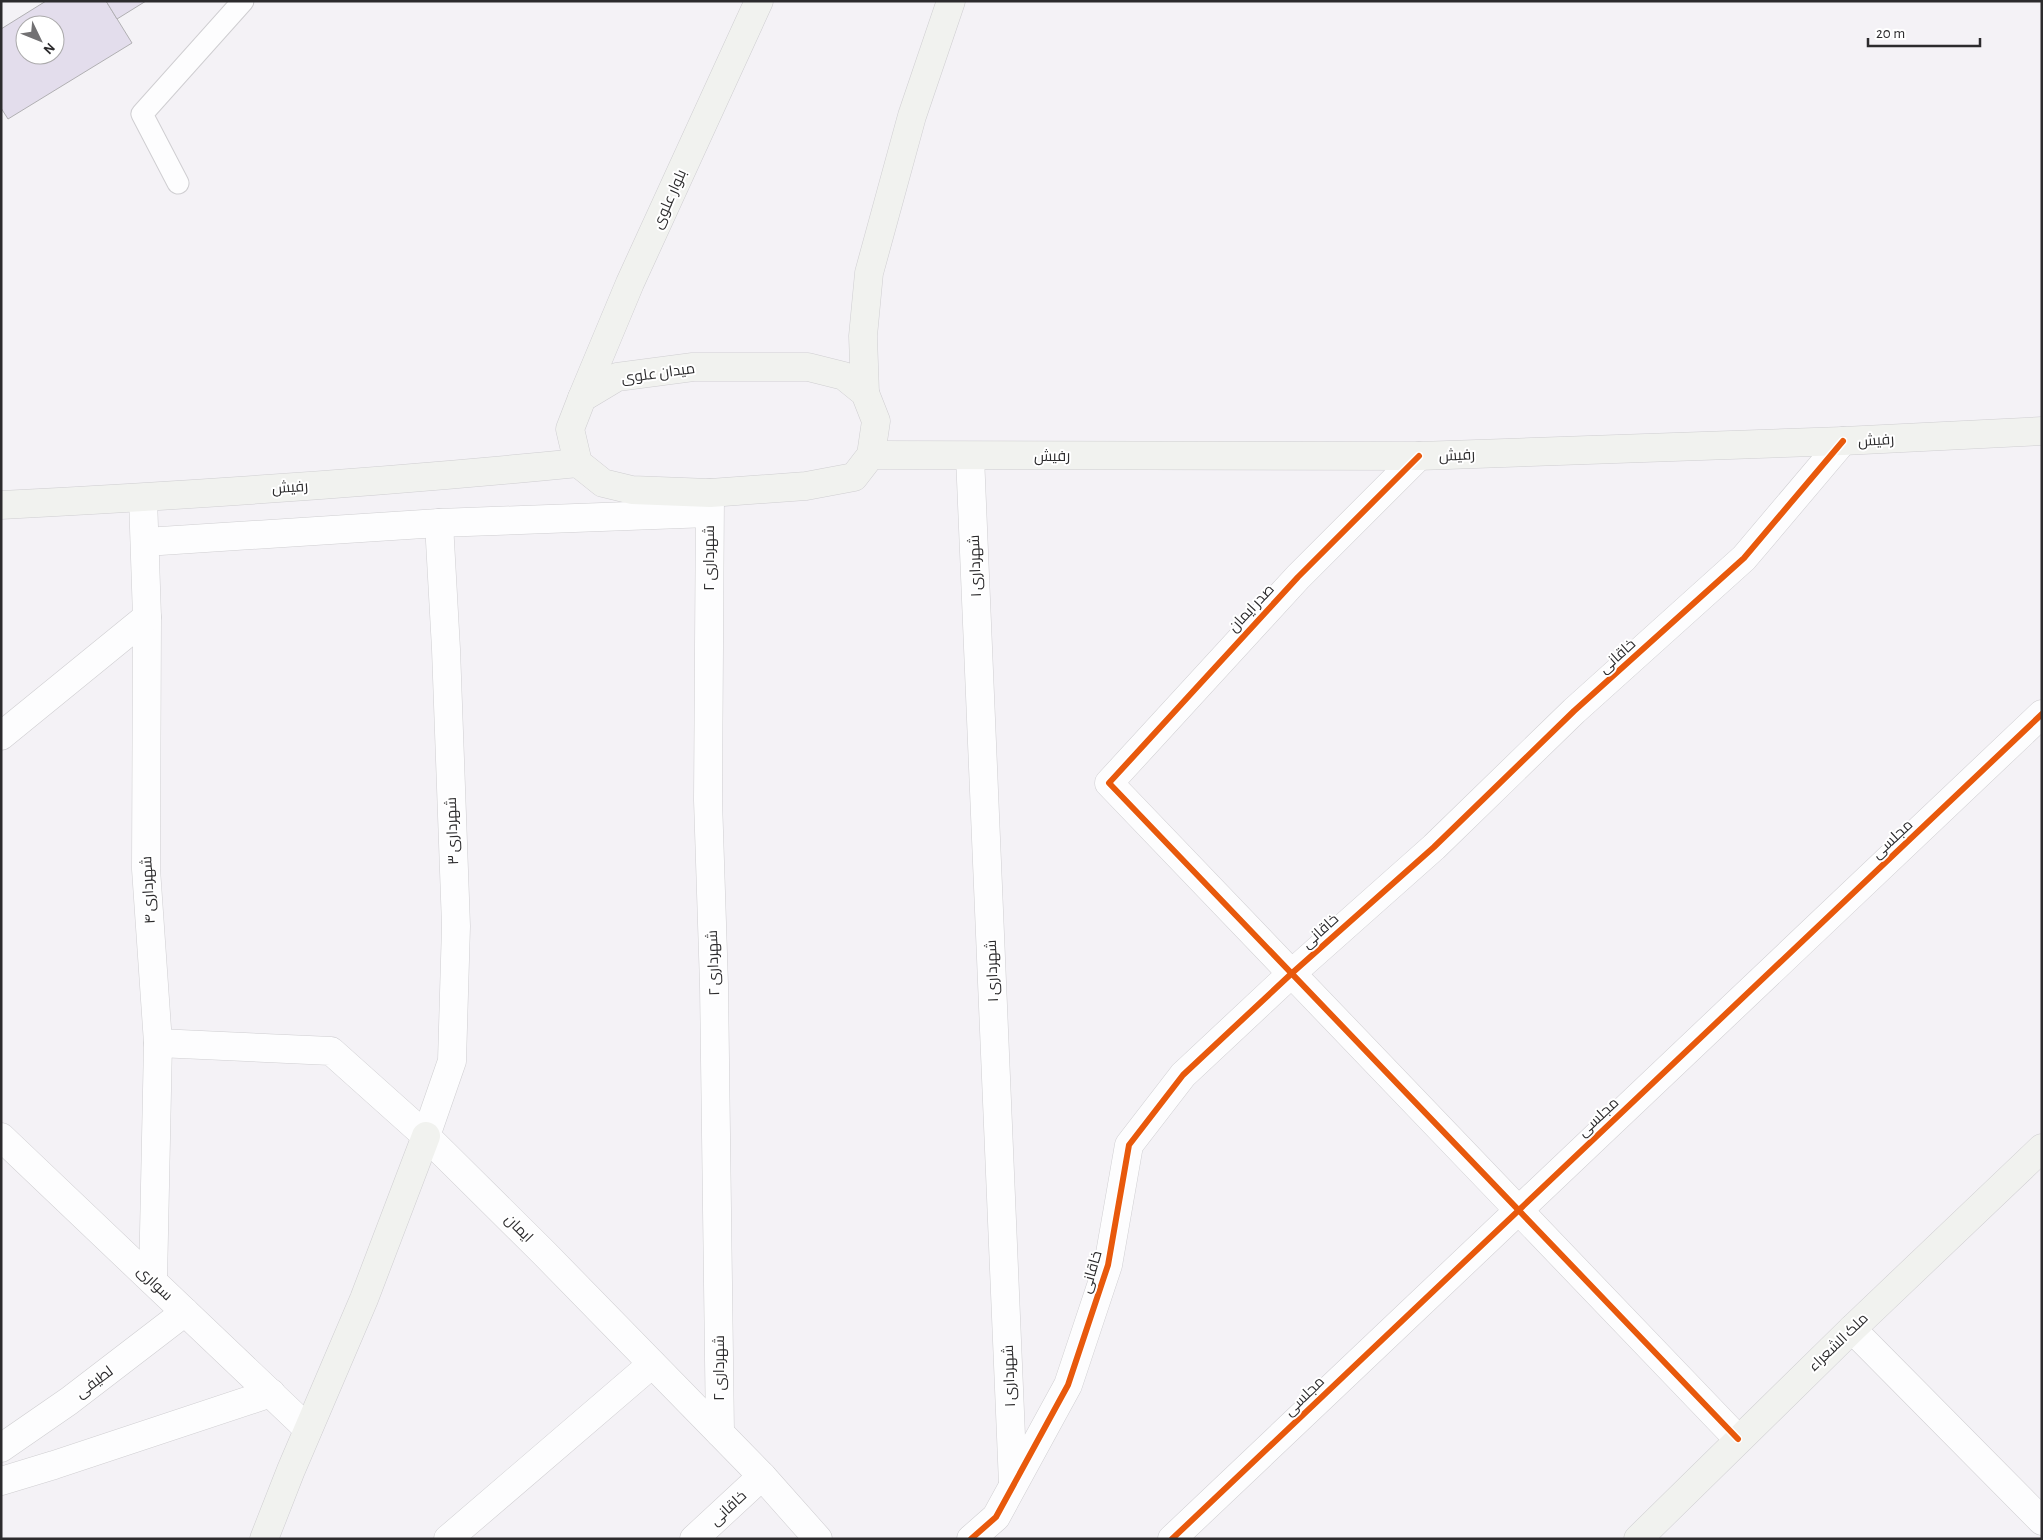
<svg xmlns="http://www.w3.org/2000/svg" width="2043" height="1540" viewBox="0 0 2043 1540" font-family="'Alegreya Sans',Cairo,sans-serif">
  <style>
    .building { fill: #e3ddec; stroke: #b1b0b3; fill-rule: evenodd }
    .lines { fill: none; stroke-linecap: round; stroke-linejoin: round }
    .lane-casing { stroke: #cfced1; stroke-width: 23 }
    .street-casing { stroke: #cfced1; stroke-width: 29 }
    .secondary-casing { stroke: #cfced1; stroke-width: 29 }
    .lane { stroke: #fdfdfe; stroke-width: 21 }
    .street { stroke: #fdfdfe; stroke-width: 28 }
    .secondary { stroke: #f1f2ef; stroke-width: 28 }
    .cycleway-casing { stroke: #fff; stroke-width: 9 }
    .cycleway { stroke: #e8590c; stroke-width: 6 }
    .labels { text-anchor: middle; stroke-width: 4; stroke-linejoin: round; paint-order: stroke }
    .street-label { font-size: 15px; fill: #2c2b2d; stroke: #fff }
  </style>
  <rect width="100%" height="100%" fill="#f4f2f6"/>
  <g class="building">
    <path d="M46,1H106L132,43L8,119L1,108V29ZM25,25H55V55H25Z"/>
    <polygon points="106,1 146,1 117,19"/>
  </g>
  <g class="lines">
    <defs>
      <polyline id="lane" points="178,183 142,114 243,1"/>
      <g id="street">
        <polyline points="970,456 1013,1484"/>
        <polyline points="1419,456 1298,577 1109,783 1738,1439"/>
        <polyline points="710,493 708,800 714,985 720,1433"/>
        <polyline points="143,498 147,617 146,869 158,1043 153,1281"/>
        <polyline points="145,542 439,523 709,513"/>
        <polyline points="1,736 147,617"/>
        <polyline points="158,1043 331,1051 426,1136 544,1253 762,1476 818,1539"/>
        <polyline points="426,1136 452,1061 456,926 446,649 439,523"/>
        <polyline points="1,1137 308,1429"/>
        <polyline points="1852,1329 2042,1521"/>
        <polyline points="1,1448 69,1401 185,1312"/>
        <polyline points="1,1481 54,1465 271,1393"/>
        <polyline points="448,1539 652,1364"/>
        <polyline points="694,1539 762,1476"/>
        <polyline points="971,1539 996,1517 1068,1385 1108,1265 1129,1145 1183,1075 1291,974 1434,847 1574,711 1744,558 1843,441"/>
        <polyline points="1172,1539 2042,714"/>
      </g>
      <g id="secondary">
        <polygon points="693,367 808,367 844,376 865,393 876,421 871,455 854,477 806,486 710,493 632,490 603,483 578,463 570,429 582,398 617,377"/>
        <polyline points="865,393 863,336 869,273 912,116 951,1"/>
        <polyline points="582,398 630,283 759,1"/>
        <polyline points="871,455 1419,456 1843,441 2042,431"/>
        <path d="M1,505C194,495 386,482 578,463"/>
        <polyline points="264,1539 291,1470 364,1299 426,1136"/>
        <polyline points="1638,1539 1852,1329 2042,1148"/>
      </g>
    </defs>
    <use href="#lane" class="lane-casing"/>
    <use href="#street" class="street-casing"/>
    <use href="#secondary" class="secondary-casing"/>
    <use href="#lane" class="lane"/>
    <use href="#street" class="street"/>
    <use href="#secondary" class="secondary"/>
    <defs>
      <g id="cycleway">
        <polyline points="1419,456 1298,577 1109,783 1738,1439"/>
        <polyline points="971,1539 996,1517 1068,1385 1108,1265 1129,1145 1183,1075 1291,974 1434,847 1574,711 1744,558 1843,441"/>
        <polyline points="1172,1539 2042,714"/>
      </g>
    </defs>
    <use href="#cycleway" class="cycleway-casing"/>
    <use href="#cycleway" class="cycleway"/>
  </g>
  <g class="labels">
    <g class="street-label">
      <text transform="translate(669 199) rotate(-66)" y="5">بلوار علوی</text>
      <text transform="translate(658 373) rotate(-8)" y="5">میدان علوی</text>
      <text transform="translate(1876 440) rotate(-3)" y="5">رفیش</text>
      <text transform="translate(1457 455) rotate(-2)" y="5">رفیش</text>
      <text x="1052" y="461">رفیش</text>
      <text transform="translate(290 487) rotate(-4)" y="5">رفیش</text>
      <text transform="translate(709 558) rotate(-90)" y="5">شهرداری ۲</text>
      <text transform="translate(975 566) rotate(-92)" y="5">شهرداری ۱</text>
      <text transform="translate(1251 608) rotate(-47)" y="5">صدر ایمان</text>
      <text transform="translate(1617 656) rotate(-42)" y="5">خاقانی</text>
      <text transform="translate(452 831) rotate(-92)" y="5">شهرداری ۳</text>
      <text transform="translate(1892 839) rotate(-43)" y="5">مجلسی</text>
      <text transform="translate(148 890) rotate(-93)" y="5">شهرداری ۴</text>
      <text transform="translate(1320 931) rotate(-42)" y="5">خاقانی</text>
      <text transform="translate(713 963) rotate(-92)" y="5">شهرداری ۲</text>
      <text transform="translate(992 971) rotate(-92)" y="5">شهرداری ۱</text>
      <text transform="translate(1598 1117) rotate(-43)" y="5">مجلسی</text>
      <text transform="translate(519 1228) rotate(45)" y="5">ایمان</text>
      <text transform="translate(1091 1272) rotate(-74)" y="5">خاقانی</text>
      <text transform="translate(155 1283) rotate(44)" y="5">سواری</text>
      <text transform="translate(1838 1342) rotate(-44)" y="5">ملک الشعراء</text>
      <text transform="translate(719 1368) rotate(-90)" y="5">شهرداری ۲</text>
      <text transform="translate(1009 1376) rotate(-92)" y="5">شهرداری ۱</text>
      <text transform="translate(94 1382) rotate(-37)" y="5">لطیفی</text>
      <text transform="translate(1304 1396) rotate(-44)" y="5">مجلسی</text>
      <text transform="translate(728 1508) rotate(-43)" y="5">خاقانی</text>
    </g>
  </g>
  <rect width="2043" height="1540" fill="none" stroke="#2c2b2d" stroke-width="5"/>
  <g transform="translate(40 40) rotate(133)"><circle r="24" fill="#ffffff" stroke="#abaaab"/>
  <path d="M0-4L9 19L0 12L-9 19Z" fill="#727173"/>
  <text y="-8" font-size="14" font-weight="bold" text-anchor="middle" fill="#2c2b2d">N</text>
  </g>
  <path d="M1868 38v8h112v-8" fill="none" stroke="#2c2b2d" stroke-width="2.5"/>
  <text x="1876" y="38" font-size="15" fill="#2c2b2d" stroke="#ffffff" stroke-width="4" paint-order="stroke">20 m</text>
</svg>
